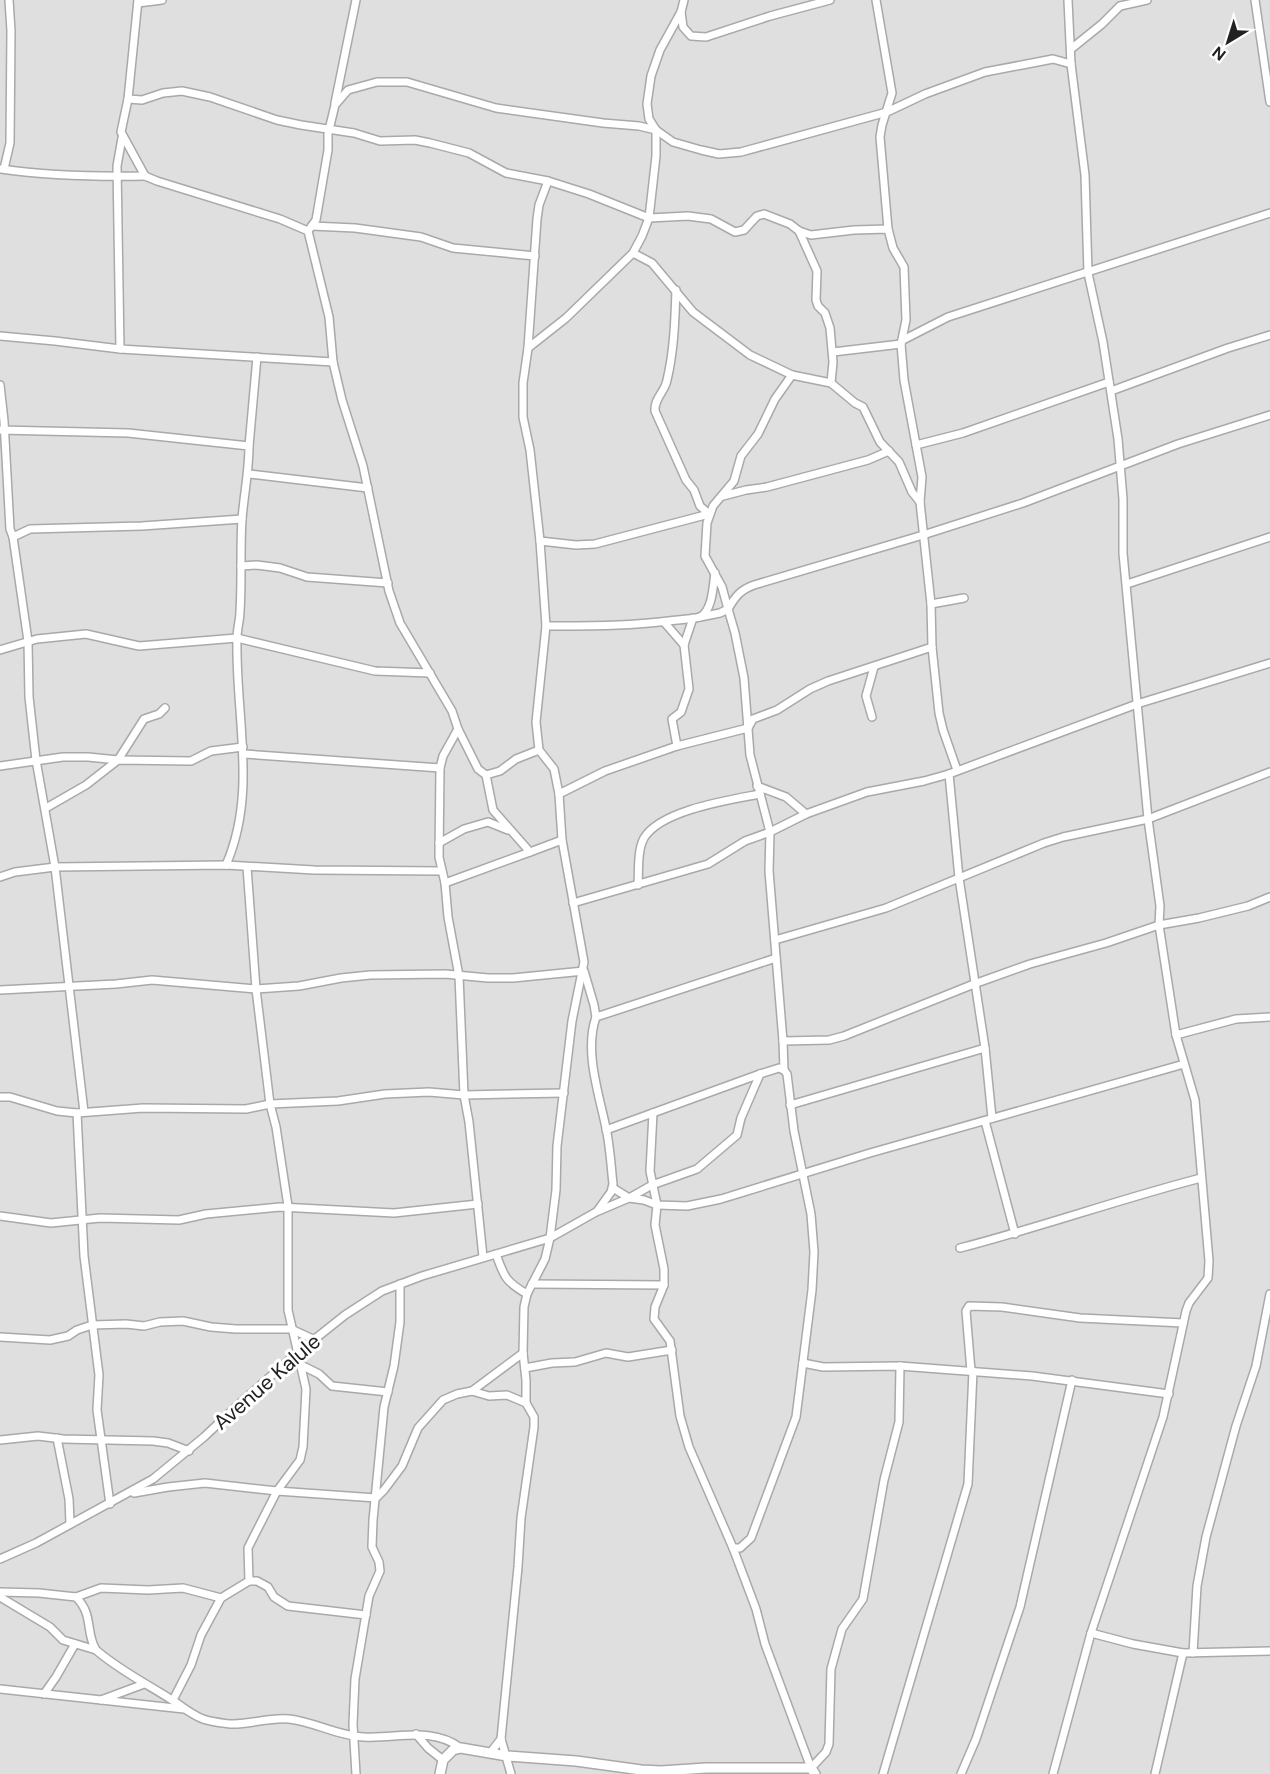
<svg xmlns="http://www.w3.org/2000/svg" width="1270" height="1774" viewBox="0 0 1270 1774" font-family="'DM Sans',sans-serif">
  <style>
    .residential { fill: #e0dfdf }
    .lines { fill: none; stroke-linecap: round; stroke-linejoin: round }
    .minor-casing { stroke: #a9a9a9; stroke-width: 10 }
    .tertiary-casing { stroke: #a9a9a9; stroke-width: 12 }
    .minor { stroke: #fff; stroke-width: 7 }
    .tertiary { stroke: #fff; stroke-width: 9 }
    .labels { text-anchor: middle; stroke-width: 6; stroke-linejoin: round; paint-order: stroke }
    .street-label { font-size: 21px; fill: #222; stroke: #fff }
  </style>
  <rect width="100%" height="100%" fill="#f2efe9"/>
  <rect class="residential" x="0" y="0" width="1270" height="1774"/>
  <g class="lines">
    <defs>
      <g id="minor">
        <polyline points="138,0 128,99 121,132 145,176 157,181 280,219 308,231 329,317 333,362 342,400 363,466 389,591 400,623 452,711 458,729 478,769 486,775 493,810 530,852 562,840"/>
        <polyline points="876,0 892,93 882,125 880,137 888,229"/>
        <polyline points="1255,0 1270,102"/>
        <polyline points="138,3 162,0"/>
        <polyline points="681,12 683,27 691,36 706,37 770,16 830,0"/>
        <polyline points="1071,49 1102,24 1120,6 1147,0"/>
        <polyline points="128,99 142,100 163,93 182,91 210,97 277,120 301,125 354,133 380,141 415,140 430,143 469,153 506,173 548,181 589,194 649,218 688,216 711,219 735,232 744,230 757,216 764,214 790,224 799,231 811,235 854,230 888,229 893,248 904,267 906,320 901,344 904,380 922,477 920,502 931,604 932,647 939,713 943,730 957,770"/>
        <polyline points="335,103 356,0"/>
        <polyline points="122,138 117,166 120,349 333,362"/>
        <path d="M1,169C51,176 94,177 145,176"/>
        <polyline points="4,169 10,143 11,31 9,0"/>
        <polyline points="312,226 355,228 421,237 453,248 535,256"/>
        <polyline points="308,231 316,220 328,150 328,134 335,105 348,90 377,82 407,82 496,108 603,123 639,126 656,130 673,142 701,150 719,154 741,152 887,112 925,94 985,72 1053,59 1071,64"/>
        <polyline points="799,231 817,271 816,300 818,306 825,313 830,328 833,362 831,383"/>
        <polyline points="633,253 652,263 693,312 750,355 792,375 831,383 855,403 863,407 880,442 899,462 912,492 920,502"/>
        <path d="M676,290C675,320 674,351 667,380C665,392 654,398 655,411L686,480L694,490L700,506L709,514"/>
        <polyline points="0,336 55,341 120,349"/>
        <polyline points="903,340 948,317 1270,213"/>
        <polyline points="528,348 537,219 539,205 548,181"/>
        <polyline points="833,352 901,344"/>
        <polyline points="0,385 4,421 10,529 13,537 28,641 29,697 36,760 55,867 226,865 314,870 441,871"/>
        <polyline points="1111,391 1228,348 1270,335"/>
        <path d="M0,430L128,433L249,446C249,471 244,494 242,519C240,550 242,581 240,611C240,620 237,629 237,638C235,715 258,792 226,865"/>
        <polyline points="916,445 963,433 1109,382"/>
        <polyline points="249,446 257,357"/>
        <polyline points="249,474 368,488"/>
        <polyline points="723,496 746,490 767,487 868,460 889,451"/>
        <polyline points="13,537 30,529 142,526 242,519"/>
        <polyline points="540,541 576,545 595,544 709,514"/>
        <polyline points="241,566 257,565 280,568 307,577 388,583"/>
        <polyline points="1127,584 1270,537"/>
        <polyline points="931,604 964,598"/>
        <polyline points="700,617 720,613 728,609 722,587 705,556 707,523 713,506 734,481 741,456 758,434 775,399 792,375"/>
        <polyline points="664,622 684,645"/>
        <path d="M546,626C590,626 634,626 677,620C683,619 694,619 700,617C713,610 713,585 715,573"/>
        <polyline points="0,650 37,639 86,634 139,646 237,638 375,671 430,673"/>
        <polyline points="872,717 866,696 874,667"/>
        <polyline points="458,729 443,756 440,768 439,857 445,883 448,917 459,976 464,1095 469,1122 483,1257"/>
        <polyline points="677,746 748,728 753,719 777,710 810,689 828,681 932,647"/>
        <polyline points="244,754 440,768"/>
        <polyline points="0,766 63,757 88,757 118,760 144,719 159,714 165,708"/>
        <polyline points="949,774 959,878 985,1048 992,1118"/>
        <polyline points="486,775 500,771 516,759 539,750"/>
        <polyline points="757,786 786,797 806,814"/>
        <polyline points="559,794 605,771 677,746 672,719 681,712 689,689 684,645 693,618"/>
        <polyline points="46,808 86,785 118,760 191,761 211,751 243,747"/>
        <polyline points="439,843 464,829 488,822 508,830"/>
        <polyline points="247,867 256,989 270,1104 276,1127 288,1206 288,1310 306,1389 303,1447 300,1460 277,1491 251,1542 248,1548 249,1581"/>
        <polyline points="0,877 15,872 55,867 84,1112"/>
        <polyline points="445,883 530,852"/>
        <path d="M638,885C639,871 637,851 644,838C661,810 729,800 760,794"/>
        <polyline points="573,903 708,864 745,841 770,832 806,814 867,792 924,781 949,774 1137,704 1270,663"/>
        <polyline points="775,940 886,908 1044,843 1063,837 1148,819 1270,772"/>
        <polyline points="0,990 116,984 152,980 256,989 299,986 341,978 370,975 445,974 488,978 513,978 584,971 594,1005 596,1017"/>
        <polyline points="1176,1035 1236,1019 1270,1017"/>
        <polyline points="783,1041 829,1040 844,1036 974,984 1030,964 1106,943 1159,925 1199,918 1248,906 1270,897"/>
        <polyline points="0,1097 10,1097 57,1111 77,1113 143,1108 246,1109 270,1104 338,1101 385,1094 429,1092 464,1095 564,1093"/>
        <polyline points="790,1105 985,1048"/>
        <polyline points="77,1113 84,1256 99,1375 97,1410 110,1504"/>
        <polyline points="653,1113 650,1171 657,1205 655,1225 664,1269 664,1285 655,1307 654,1319 670,1341 680,1416 689,1447 733,1548 756,1609 765,1644 811,1768 826,1752 829,1744 831,1669 842,1629 863,1599 884,1480 899,1422 900,1366"/>
        <polyline points="985,1121 1015,1234"/>
        <polyline points="606,1130 760,1074 779,1068 784,1070"/>
        <polyline points="613,1188 629,1198 652,1185 697,1169 737,1135 741,1118 760,1074"/>
        <path d="M598,1210L611,1192L613,1184C611,1166 610,1146 606,1128C599,1094 584,1051 596,1017L776,958"/>
        <polyline points="0,1216 51,1223 100,1218 179,1220 206,1214 280,1207 394,1213 478,1204"/>
        <path d="M960,1248C1041,1227 1120,1199 1201,1178"/>
        <path d="M496,1254C504,1277 506,1282 527,1294"/>
        <polyline points="532,1284 664,1285"/>
        <polyline points="0,1337 50,1340 68,1336 77,1330 92,1325 126,1324 144,1326 160,1322 183,1321 211,1327 236,1329 291,1329 315,1340"/>
        <polyline points="803,1363 823,1367 900,1366 1032,1376 1169,1394"/>
        <polyline points="301,1365 319,1374 332,1386 388,1392"/>
        <polyline points="525,1368 552,1363 575,1362 606,1353 628,1357 672,1350"/>
        <polyline points="971,1371 966,1311 969,1306 1002,1307 1080,1318 1183,1323"/>
        <polyline points="472,1391 523,1353"/>
        <polyline points="526,1403 526,1380 523,1353 524,1307 527,1294 545,1259 550,1238 556,1190 557,1146 572,1021 584,962 562,840 559,794 554,769 539,750 536,722 546,626 540,541 530,450 523,417 523,383 528,348 566,318 633,253 642,236 649,218 656,156 656,130 649,119 647,104 651,76 660,50 681,12 684,0"/>
        <polyline points="57,1438 69,1499 70,1524"/>
        <polyline points="0,1440 38,1436 63,1439 153,1441 168,1443 189,1451"/>
        <polyline points="134,1493 168,1487 205,1483 277,1491 376,1498 384,1490 402,1466 418,1428 443,1400 457,1394 472,1391 489,1396 507,1395 526,1403 534,1417 534,1427 521,1518 518,1567 501,1739 511,1774"/>
        <path d="M733,1548H740L751,1538L796,1417L812,1290L814,1252L811,1214L794,1131L787,1074L784,1070L783,1041L769,871L770,832L750,755L744,678L735,633L728,609C735,597 740,590 754,585L923,535L1023,503L1178,444L1270,415"/>
        <polyline points="0,1559 36,1543 153,1479 204,1437 238,1405 296,1354 345,1315 382,1291 422,1276 550,1238 596,1212 629,1198 644,1200 657,1205 687,1206 721,1199 870,1153 1184,1064"/>
        <polyline points="0,1592 39,1593 76,1597 101,1588 148,1590 183,1588 221,1598"/>
        <polyline points="0,1597 50,1627 63,1640 96,1650"/>
        <path d="M76,1597C94,1615 85,1632 96,1650C119,1670 147,1684 172,1700C183,1707 192,1715 203,1719C211,1722 222,1723 230,1724C250,1725 268,1717 289,1719C315,1722 338,1736 364,1737C397,1739 431,1726 461,1748"/>
        <polyline points="1091,1633 1133,1644 1183,1653 1270,1651"/>
        <polyline points="1193,1653 1197,1586 1206,1537 1236,1426 1256,1366 1270,1294"/>
        <polyline points="0,1689 184,1709"/>
        <polyline points="44,1694 56,1677 75,1644"/>
        <polyline points="101,1700 144,1684"/>
        <polyline points="173,1700 191,1665 201,1635 221,1598 249,1581 257,1581 268,1587 274,1597 288,1606 366,1615"/>
        <polyline points="416,1734 428,1748 443,1760"/>
        <polyline points="491,1752 501,1739"/>
        <polyline points="356,1774 353,1724 355,1679 369,1596 380,1571 379,1562 372,1547 373,1520 384,1407 394,1366 400,1322 400,1284"/>
        <polyline points="883,1774 968,1484 973,1371"/>
        <polyline points="961,1774 976,1739 1020,1607 1072,1380"/>
        <polyline points="1053,1774 1091,1633 1163,1417 1186,1311 1189,1303 1208,1278 1209,1261 1195,1100 1176,1035 1159,925 1160,906 1148,819 1123,553 1123,499 1118,439 1103,342 1088,273 1085,175 1071,64 1068,0"/>
        <polyline points="1155,1774 1183,1653"/>
      </g>
      <polyline id="tertiary" points="440,1774 443,1760 453,1750 461,1748 507,1756 576,1761 641,1770 661,1771 706,1768 811,1768 815,1774"/>
    </defs>
    <use href="#minor" class="minor-casing"/>
    <use href="#tertiary" class="tertiary-casing"/>
    <use href="#minor" class="minor"/>
    <use href="#tertiary" class="tertiary"/>
  </g>
  <g class="labels">
    <g class="street-label">
      <text transform="translate(267 1382) rotate(-41)" y="7">Avenue Kalule</text>
    </g>
  </g>
  <g transform="translate(1228 42) rotate(218)" stroke="#ffffff" stroke-width="4.5" paint-order="stroke">
  <path d="M0-4.5L10 22L0 15L-10 22Z" fill="#222222"/>
  <text y="-9" font-size="16" font-weight="bold" text-anchor="middle" fill="#222222">N</text>
  </g>
</svg>
